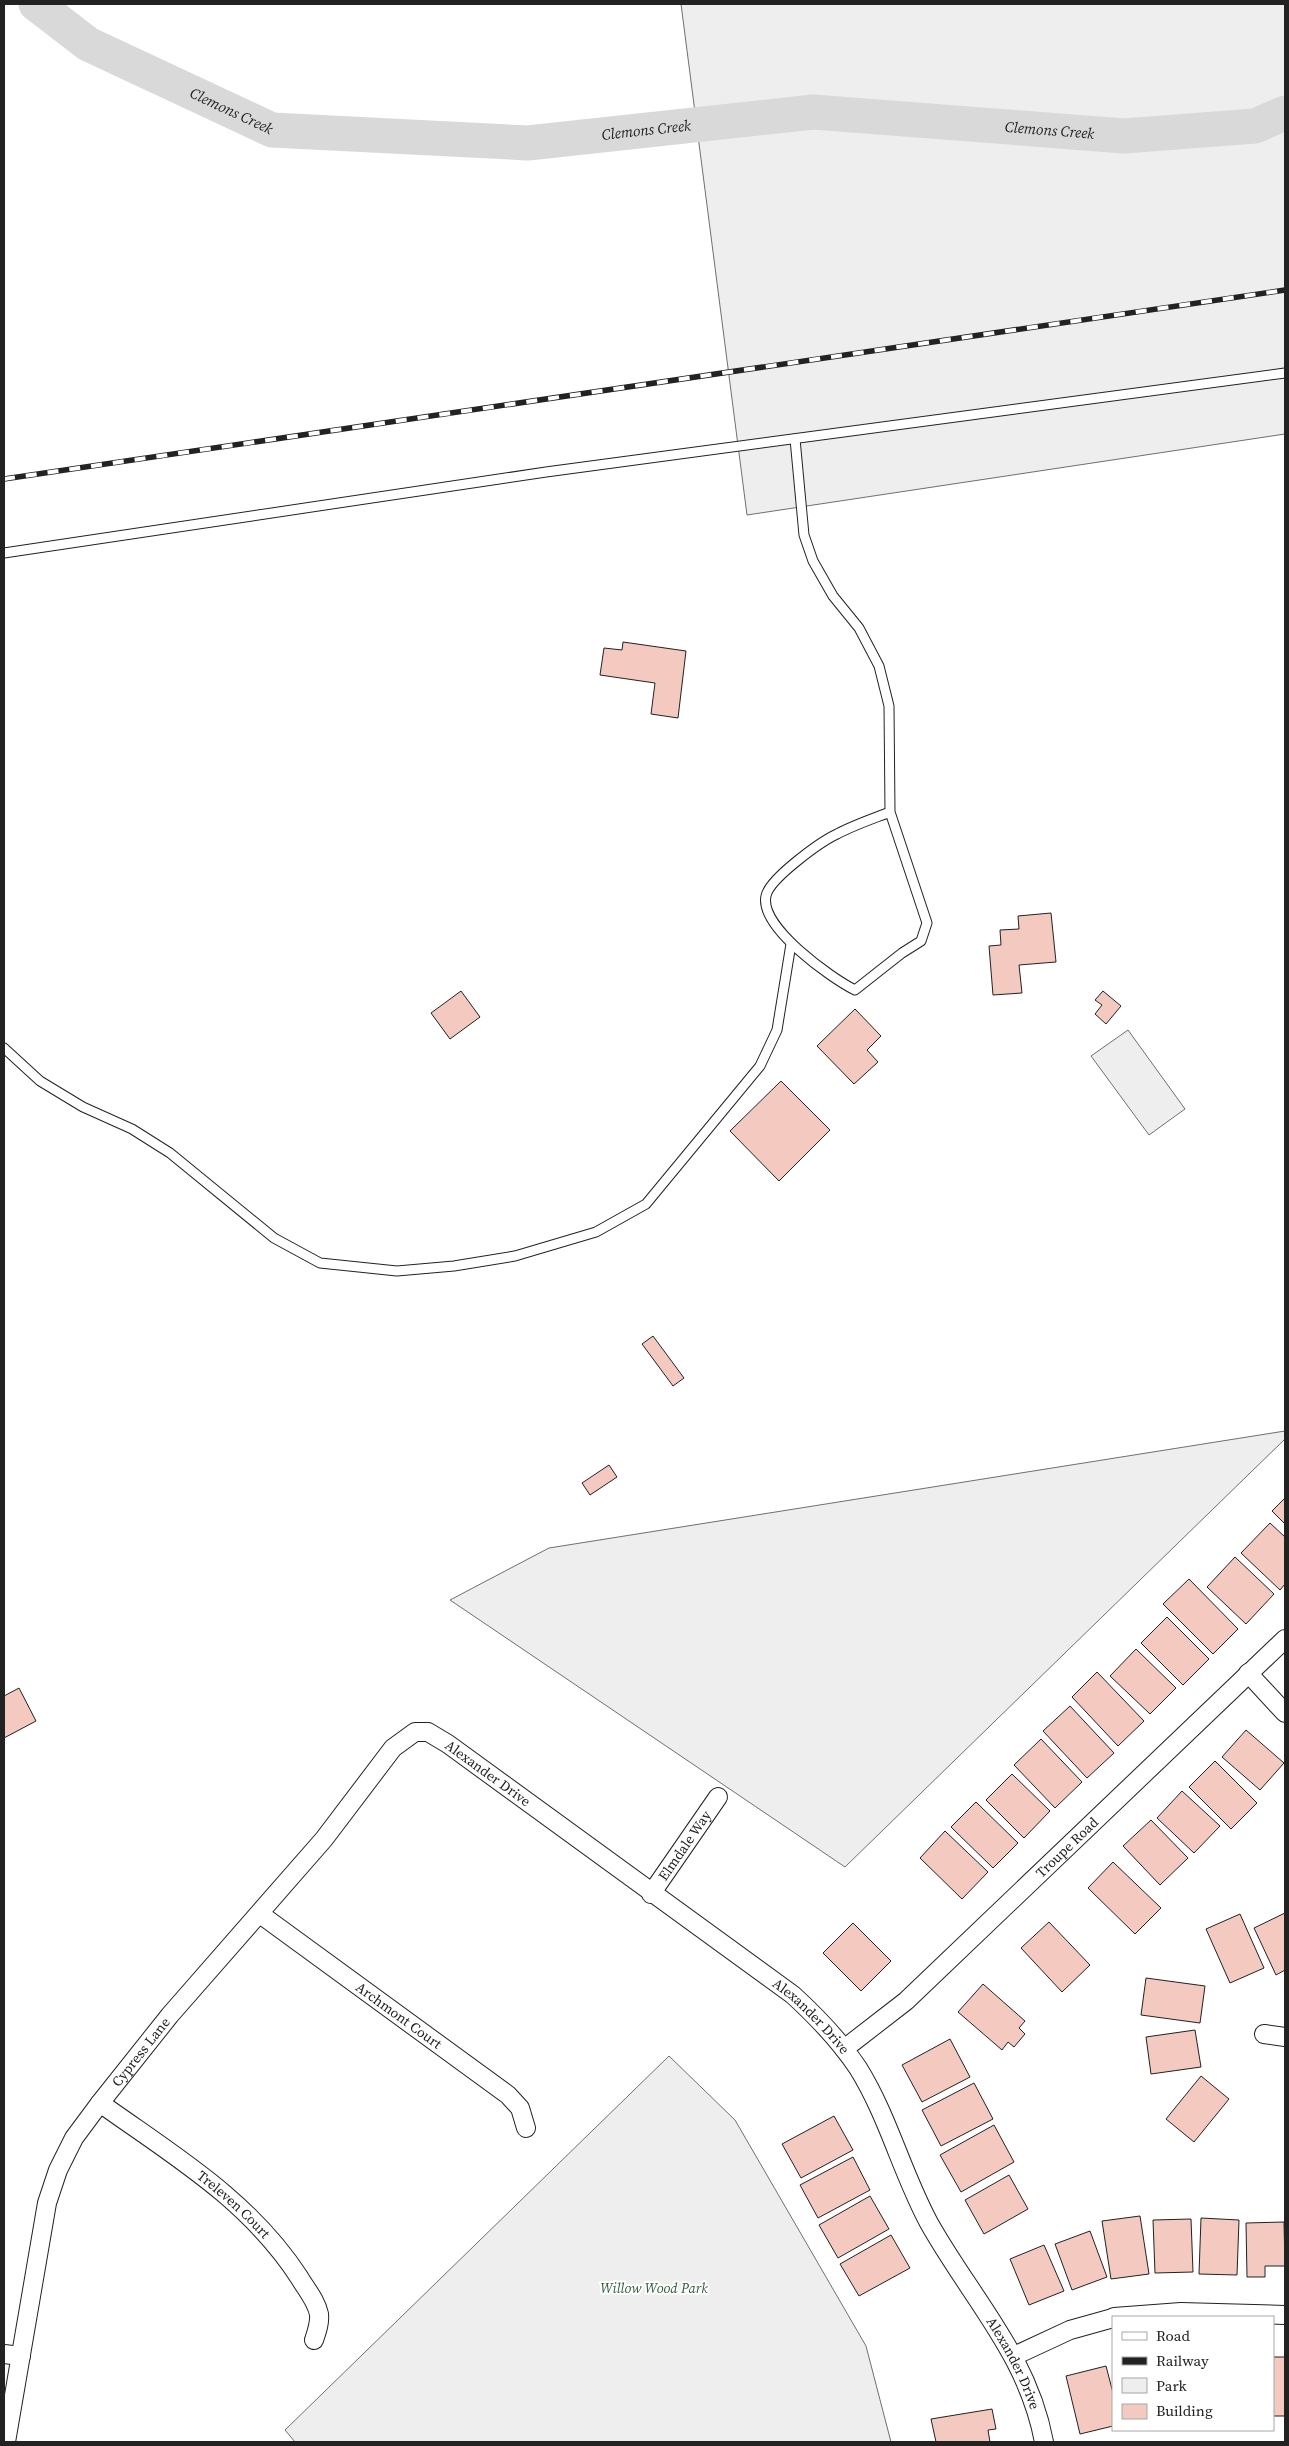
<svg xmlns="http://www.w3.org/2000/svg" width="1289" height="2446" viewBox="0 0 1289 2446" font-family="'Source Serif 4',serif">
  <style>
    .green { fill: #eee; stroke: #6f6f6f }
    .lines { fill: none; stroke-linecap: round; stroke-linejoin: round }
    .river { stroke: #d9d9d9; stroke-width: 35 }
    .building { fill: #f3c9c0; stroke: #222 }
    .lane-casing { stroke: #222; stroke-width: 11 }
    .street-casing { stroke: #222; stroke-width: 20 }
    .lane { stroke: #fff; stroke-width: 9 }
    .street { stroke: #fff; stroke-width: 18 }
    .rail-casing { stroke: #222; stroke-width: 5.5 }
    .rail { stroke: #fff; stroke-width: 4; stroke-dasharray: 11; stroke-linecap: butt }
    .labels { text-anchor: middle; stroke-width: 4; stroke-linejoin: round; paint-order: stroke }
    .street-label { font-size: 14px; fill: #222; stroke: #fff }
    .park-label { font-size: 14px; font-style: italic; fill: #2f5e38; stroke: #fff }
    .water-label { font-size: 15px; font-style: italic; fill: #222; stroke: #fff }
  </style>
  <rect width="100%" height="100%" fill="#fff"/>
  <g class="green">
    <polygon points="681,4 1285,4 1285,434 747,515"/>
    <polygon points="1128,1030 1185,1109 1149,1135 1091,1056"/>
    <polygon points="1285,1431 1285,1439 845,1867 450,1600 549,1548"/>
    <polygon points="669,2056 735,2120 866,2346 891,2442 295,2442 285,2430"/>
  </g>
  <g class="lines">
    <path class="river" id="s1" d="M36,4L88,44L272,130L528,143L813,112L1124,136L1255,126L1285,113"/>
  </g>
  <g class="building">
    <polygon points="623,642 686,651 678,718 651,714 655,683 600,675 604,648 622,650"/>
    <polygon points="1051,913 1056,962 1019,965 1022,993 993,995 989,946 1001,945 1000,930 1019,929 1018,916"/>
    <polygon points="461,991 480,1017 450,1039 431,1013"/>
    <polygon points="1103,991 1121,1006 1106,1024 1095,1014 1102,1005 1095,1000"/>
    <polygon points="855,1009 881,1036 867,1050 878,1062 854,1084 817,1046"/>
    <polygon points="781,1081 830,1130 779,1181 730,1131"/>
    <polygon points="653,1336 684,1378 673,1386 642,1344"/>
    <polygon points="609,1465 617,1477 590,1495 582,1483"/>
    <polygon points="1285,1498 1285,1524 1272,1511"/>
    <polygon points="1270,1523 1285,1537 1285,1584 1280,1590 1241,1553"/>
    <polygon points="1235,1557 1274,1594 1246,1624 1207,1587"/>
    <polygon points="1189,1579 1238,1629 1213,1654 1163,1604"/>
    <polygon points="1167,1617 1209,1659 1183,1685 1141,1643"/>
    <polygon points="1136,1649 1176,1688 1150,1714 1110,1676"/>
    <polygon points="1097,1672 1144,1721 1118,1746 1072,1697"/>
    <polygon points="19,1688 36,1721 4,1738 4,1696"/>
    <polygon points="1070,1706 1114,1753 1087,1778 1043,1731"/>
    <polygon points="1246,1730 1284,1763 1260,1790 1222,1757"/>
    <polygon points="1041,1739 1082,1782 1055,1808 1014,1765"/>
    <polygon points="1215,1761 1257,1803 1231,1829 1189,1787"/>
    <polygon points="1012,1774 1050,1811 1024,1838 986,1800"/>
    <polygon points="1182,1791 1220,1826 1194,1853 1157,1818"/>
    <polygon points="976,1802 1018,1843 993,1868 951,1827"/>
    <polygon points="1151,1820 1188,1858 1160,1885 1123,1846"/>
    <polygon points="945,1831 988,1872 962,1899 920,1858"/>
    <polygon points="1113,1862 1161,1908 1135,1934 1088,1888"/>
    <polygon points="1285,1913 1285,1970 1276,1975 1254,1928"/>
    <polygon points="1240,1914 1264,1968 1230,1983 1206,1929"/>
    <polygon points="1049,1922 1090,1965 1062,1992 1021,1948"/>
    <polygon points="853,1923 891,1961 861,1991 823,1953"/>
    <polygon points="1146,1978 1205,1986 1200,2023 1141,2015"/>
    <polygon points="983,1984 1025,2021 1019,2028 1025,2034 1014,2047 1008,2042 1002,2050 958,2012"/>
    <polygon points="1195,2030 1201,2067 1151,2074 1146,2037"/>
    <polygon points="950,2039 970,2077 922,2102 902,2065"/>
    <polygon points="1201,2076 1229,2099 1194,2142 1166,2119"/>
    <polygon points="974,2083 993,2119 941,2146 922,2110"/>
    <polygon points="834,2116 853,2150 801,2178 782,2144"/>
    <polygon points="994,2125 1014,2162 961,2192 940,2155"/>
    <polygon points="853,2157 870,2190 818,2218 800,2185"/>
    <polygon points="1009,2175 1028,2209 984,2234 965,2200"/>
    <polygon points="870,2196 889,2229 838,2258 819,2225"/>
    <polygon points="1140,2216 1149,2274 1111,2279 1102,2221"/>
    <polygon points="1201,2218 1239,2220 1237,2275 1199,2274"/>
    <polygon points="1191,2219 1193,2272 1155,2273 1153,2220"/>
    <polygon points="1284,2222 1285,2266 1265,2266 1265,2277 1247,2277 1246,2223"/>
    <polygon points="1090,2231 1107,2277 1072,2290 1055,2244"/>
    <polygon points="891,2235 910,2268 859,2296 840,2264"/>
    <polygon points="1044,2245 1064,2291 1029,2305 1010,2259"/>
    <rect x="1273" y="2357" width="12" height="59"/>
    <polygon points="1106,2366 1113,2393 1113,2426 1080,2434 1066,2376"/>
    <polygon points="992,2409 996,2429 988,2430 990,2442 936,2442 931,2419"/>
  </g>
  <g class="lines">
    <defs>
      <g id="lane">
        <path d="M795,439L804,535L813,561L833,596L859,628L879,666L889,706L890,812L927,923L921,941L902,953L855,990C831,978 759,927 766,896C769,879 820,842 837,834C854,825 872,819 890,812"/>
        <polyline points="4,553 546,472 1285,373"/>
        <polyline points="4,1048 40,1081 83,1107 132,1129 170,1153 274,1238 320,1263 397,1271 454,1266 515,1256 596,1232 646,1204 760,1066 777,1030 791,944"/>
      </g>
      <g id="street">
        <polyline points="1248,1673 1285,1713"/>
        <path id="s2" d="M651,1894L718,1797"/>
        <path id="s3" d="M260,1914L508,2095L520,2108L526,2128"/>
        <polyline points="1264,2034 1285,2037"/>
        <path id="s4" d="M844,2049L906,2001L1285,1639"/>
        <path id="s5" d="M100,2103C174,2156 248,2199 299,2277C306,2289 316,2300 319,2314C320,2323 317,2331 314,2340"/>
        <polyline points="1114,2317 1181,2312 1285,2315"/>
        <polyline points="4,2354 21,2356"/>
        <polyline points="1014,2356 1070,2330 1113,2318"/>
        <path id="s6" d="M6,2442L47,2203L58,2170L74,2138L100,2103L170,2015L324,1839L393,1748L415,1732H428L448,1744L793,1995C817,2017 840,2041 858,2068C888,2116 902,2173 929,2223C971,2298 1028,2355 1044,2442"/>
      </g>
    </defs>
    <use href="#lane" class="lane-casing"/>
    <use href="#street" class="street-casing"/>
    <use href="#lane" class="lane"/>
    <use href="#street" class="street"/>
    <defs>
      <polyline id="rail" points="4,479 1285,290"/>
    </defs>
    <use href="#rail" class="rail-casing"/>
    <use href="#rail" class="rail"/>
  </g>
  <g class="labels">
    <g class="street-label">
      <text dy="5" stroke="none"><textPath href="#s6" startOffset="930">Alexander Drive</textPath></text>
      <text dy="5" stroke="none"><textPath href="#s2" startOffset="59">Elmdale Way</textPath></text>
      <text dy="5" stroke="none"><textPath href="#s4" startOffset="301">Troupe Road</textPath></text>
      <text dy="5" stroke="none"><textPath href="#s3" startOffset="172">Archmont Court</textPath></text>
      <text dy="5" stroke="none"><textPath href="#s6" startOffset="1335">Alexander Drive</textPath></text>
      <text dy="5" stroke="none"><textPath href="#s6" startOffset="422">Cypress Lane</textPath></text>
      <text dy="5" stroke="none"><textPath href="#s5" startOffset="168">Treleven Court</textPath></text>
      <text dy="5" stroke="none"><textPath href="#s6" startOffset="1740">Alexander Drive</textPath></text>
    </g>
    <g class="park-label">
      <text x="654" y="2293">Willow Wood Park</text>
    </g>
    <g class="water-label">
      <text dy="5" stroke="none"><textPath href="#s1" startOffset="224">Clemons Creek</textPath></text>
      <text dy="5" stroke="none"><textPath href="#s1" startOffset="644">Clemons Creek</textPath></text>
      <text dy="5" stroke="none"><textPath href="#s1" startOffset="1049">Clemons Creek</textPath></text>
    </g>
  </g>
  <rect width="1289" height="2446" fill="none" stroke="#222222" stroke-width="10"/>
  <rect x="1112" y="2316" width="162" height="115" fill="#ffffff" stroke="#a7a7a7"/>
  <rect x="1122" y="2332" width="25" height="8" fill="#ffffff" stroke="#a7a7a7"/>
  <text x="1156" y="2341" font-size="15" fill="#222222">Road</text>
  <rect x="1122" y="2357" width="25" height="8" fill="#222222" stroke="#a7a7a7"/>
  <text x="1156" y="2366" font-size="15" fill="#222222">Railway</text>
  <rect x="1122" y="2378" width="25" height="15" fill="#eeeeee" stroke="#a7a7a7"/>
  <text x="1156" y="2391" font-size="15" fill="#222222">Park</text>
  <rect x="1122" y="2404" width="25" height="15" fill="#f3c9c0" stroke="#a7a7a7"/>
  <text x="1156" y="2416" font-size="15" fill="#222222">Building</text>
</svg>
